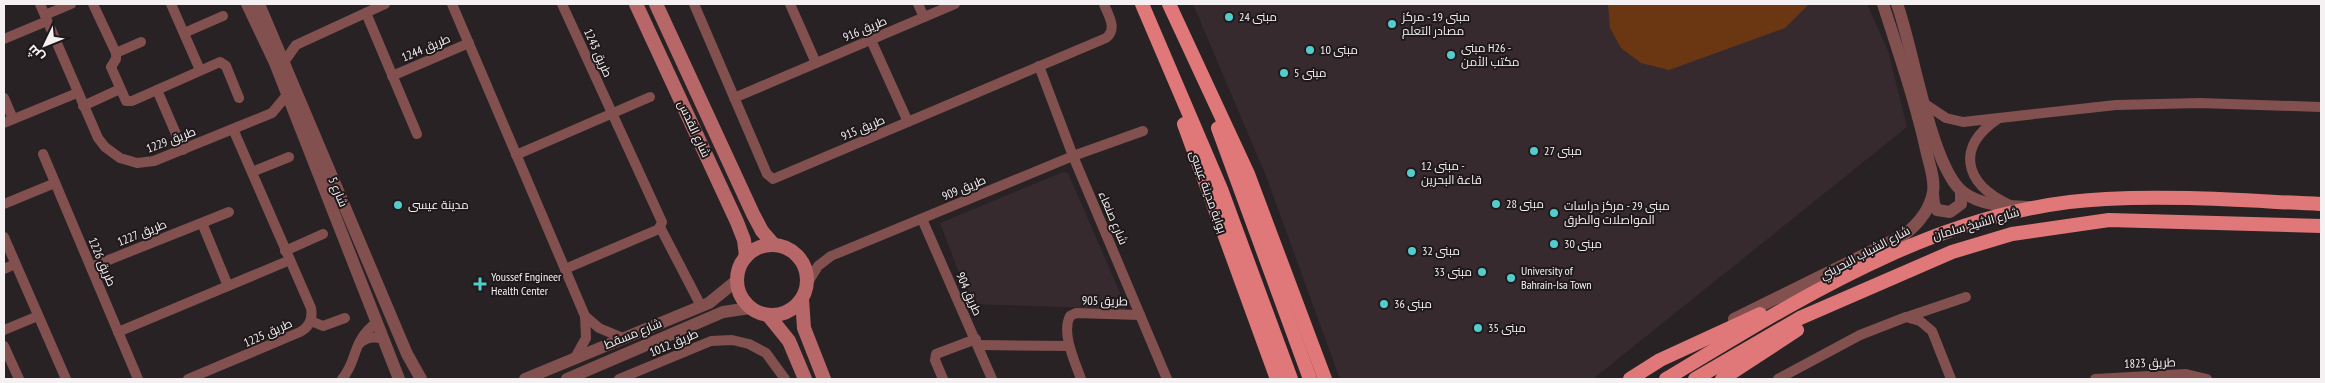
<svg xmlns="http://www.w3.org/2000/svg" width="2325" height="383" viewBox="0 0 2325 383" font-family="'PT Sans Narrow',Cairo,sans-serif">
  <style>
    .built { fill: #362a2f }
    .green { fill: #6b3713 }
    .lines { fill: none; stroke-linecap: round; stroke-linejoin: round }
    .minor { stroke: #82504f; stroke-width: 10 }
    .tertiary { stroke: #82504f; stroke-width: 12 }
    .secondary { stroke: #b76767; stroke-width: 14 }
    .primary { stroke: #e07879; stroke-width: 14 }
    .poi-dot { fill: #52cdcc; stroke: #1f191b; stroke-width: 2 }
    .labels { text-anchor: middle; stroke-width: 4; stroke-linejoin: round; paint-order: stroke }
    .poi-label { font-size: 12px; fill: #f5f1f3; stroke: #1f191b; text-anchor: start }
    .street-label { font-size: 12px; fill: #f5f1f3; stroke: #1f191b }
  </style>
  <rect width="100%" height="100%" fill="#282225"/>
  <g class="built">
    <polygon points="1193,4 1867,4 1888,51 1907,127 1593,379 1340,379 1266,176"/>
    <polygon points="1063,172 1068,173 1127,309 971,304 940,223"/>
  </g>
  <polygon class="green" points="1608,4 1809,4 1785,28 1669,70 1641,63 1621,48 1610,28"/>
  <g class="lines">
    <g class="minor">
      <polyline points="40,4 98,138 105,147 120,158 137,163 154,161 272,113 287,95"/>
      <polyline points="93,4 116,53 116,59 111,67 126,101 132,101 220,62 226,66 239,98"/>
      <polyline points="171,4 200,70"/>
      <polyline points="452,4 585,316 586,338 575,358"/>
      <polyline points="562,4 662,222 659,229 565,269"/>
      <path d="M694,4L767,174L773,179L1106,38C1118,29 1108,15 1104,4"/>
      <polyline points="790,4 816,63"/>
      <polyline points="918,4 924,17"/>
      <polyline points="366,13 417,134"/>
      <polyline points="45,15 71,4"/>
      <polyline points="184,33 223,16"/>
      <polyline points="4,39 47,21"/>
      <polyline points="871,40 908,122"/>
      <polyline points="116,53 141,42"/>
      <polyline points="284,62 296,45 385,4"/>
      <polyline points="1039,66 1073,156 1167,379"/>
      <polyline points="392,76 469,43"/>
      <polyline points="157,90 183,150"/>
      <polyline points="4,98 13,119"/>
      <polyline points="734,98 955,4"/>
      <polyline points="1925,104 1946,118 1963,122 2116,105 2200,103 2321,107"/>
      <polyline points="83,106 120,89"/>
      <path d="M1999,118C1955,147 1964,183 2008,204"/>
      <polyline points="4,123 77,93"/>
      <polyline points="43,154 138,379"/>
      <polyline points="516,155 650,97"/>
      <polyline points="252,172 289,157"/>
      <polyline points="4,204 55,183"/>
      <polyline points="922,219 992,379"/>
      <polyline points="202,223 228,286"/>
      <polyline points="660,227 701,306"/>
      <polyline points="4,237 66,379"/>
      <polyline points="285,251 323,234"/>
      <polyline points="91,267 229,212"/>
      <polyline points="4,269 15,264"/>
      <polyline points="807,284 818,266 831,256 1073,156 1143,131"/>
      <polyline points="585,316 599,328 623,338"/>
      <polyline points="1907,317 1966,297"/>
      <polyline points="311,321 323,326 345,318"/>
      <polyline points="4,330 38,316"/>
      <polyline points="118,332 290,260"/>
      <path d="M359,344C366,337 374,336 383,339"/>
      <polyline points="978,345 1069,346"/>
      <polyline points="4,346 19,379"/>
      <path d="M188,379L300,332C309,327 313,319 311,308L233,129"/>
      <path d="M342,379C359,359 350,343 377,322"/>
      <polyline points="619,379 711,341 732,340 749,344 766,353 785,379"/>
      <polyline points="943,379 935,360 936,354 976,339"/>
      <path d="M1081,379C1075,362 1061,333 1070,316L1076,313L1140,315"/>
      <polyline points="1778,379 1860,335 1906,317 1920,321 1932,331 1951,379"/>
      <polyline points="2095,379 2186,374 2207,379"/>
    </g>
    <g class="tertiary">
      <polyline points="247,4 275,63 399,379"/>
      <polyline points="259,4 407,354 421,379"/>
      <path d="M1897,4C1913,46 1931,168 1963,192C1981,206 2007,206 2028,207"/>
      <polyline points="1933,194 1934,204 1937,210 1950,212 1961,204 1961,191"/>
      <path d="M1734,319L1904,235C1918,224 1930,210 1933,192C1935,180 1930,166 1927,154C1916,103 1899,54 1883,4"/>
      <polyline points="525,379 709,303 736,281"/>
      <polyline points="567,379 723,312 750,308"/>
    </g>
    <g class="secondary">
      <polyline points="636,4 737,222 744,240 746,256"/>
      <polyline points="656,4 753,214 762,231 774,245"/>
      <circle cx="772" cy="280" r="35"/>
      <polyline points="802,299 804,328 824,379"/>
      <polyline points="768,315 789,341 805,379"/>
    </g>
    <g class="primary">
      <polyline points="1142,4 1221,189 1291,379"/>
      <polyline points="1169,4 1248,174 1325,379"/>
      <polyline points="1184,124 1277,379"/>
      <polyline points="1218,128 1310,379"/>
      <polyline points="1630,379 1660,360 1760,314"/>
      <path d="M1666,379C1801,298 1943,206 2106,199C2177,195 2250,201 2321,204"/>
      <polyline points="1695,379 1800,318 1952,252 2012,234 2109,220 2321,226"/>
      <polyline points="1722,379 1797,330"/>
    </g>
  </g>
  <g class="poi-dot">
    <circle cx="1229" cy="17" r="5"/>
    <circle cx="1392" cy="24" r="5"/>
    <circle cx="1310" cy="50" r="5"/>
    <circle cx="1451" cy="55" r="5"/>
    <circle cx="1284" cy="73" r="5"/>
    <circle cx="1534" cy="151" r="5"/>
    <circle cx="1411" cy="173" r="5"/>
    <circle cx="1496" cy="204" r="5"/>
    <circle cx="398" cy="205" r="5"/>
    <circle cx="1554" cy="213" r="5"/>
    <circle cx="1554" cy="244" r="5"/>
    <circle cx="1412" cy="251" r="5"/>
    <circle cx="1482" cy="272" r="5"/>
    <circle cx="1511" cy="278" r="5"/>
    <path d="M477.5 276.5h5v5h5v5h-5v5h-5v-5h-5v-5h5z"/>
    <circle cx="1384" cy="304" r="5"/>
    <circle cx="1478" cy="328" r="5"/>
  </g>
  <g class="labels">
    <g class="poi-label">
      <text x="1239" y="21">مبنى 24</text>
      <text x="1402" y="21">مبنى 19 - مركز<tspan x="1402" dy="14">مصادر التعلم</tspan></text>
      <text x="1461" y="52">مبنى H26 -<tspan x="1461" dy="14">مكتب الأمن</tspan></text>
      <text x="1320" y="54">مبنى 10</text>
      <text x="1294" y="77">مبنى 5</text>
      <text x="1544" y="155">مبنى 27</text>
      <text x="1421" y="170">مبنى 12 -<tspan x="1421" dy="14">قاعة البحرين</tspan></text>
      <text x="1506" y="208">مبنى 28</text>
      <text x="408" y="209">مدينة عيسى</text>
      <text x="1564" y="210">مبنى 29 - مركز دراسات<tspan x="1564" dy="14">المواصلات والطرق</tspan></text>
      <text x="1564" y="248">مبنى 30</text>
      <text x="1422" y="255">مبنى 32</text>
      <text x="1521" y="275">University of<tspan x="1521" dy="14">Bahrain-Isa Town</tspan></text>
      <text x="1472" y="276" text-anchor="end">مبنى 33</text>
      <text x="491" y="281">Youssef Engineer<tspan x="491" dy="14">Health Center</tspan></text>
      <text x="1394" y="308">مبنى 36</text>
      <text x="1488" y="332">مبنى 35</text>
    </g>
    <g class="street-label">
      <text transform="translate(865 29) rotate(-23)" y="4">طريق 916</text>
      <text transform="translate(426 48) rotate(-23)" y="4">طريق 1244</text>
      <text transform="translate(598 53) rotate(66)" y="4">طريق 1243</text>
      <text transform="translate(863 128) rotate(-23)" y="4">طريق 915</text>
      <text transform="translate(694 129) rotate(65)" y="4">شارع القدس</text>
      <text transform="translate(171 140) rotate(-21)" y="4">طريق 1229</text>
      <text transform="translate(964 188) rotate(-23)" y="4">طريق 909</text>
      <text transform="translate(338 192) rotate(67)" y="4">شارع 5</text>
      <text transform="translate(1208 192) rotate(70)" y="4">بوابة مدينة عيسى</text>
      <text transform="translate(1113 218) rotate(67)" y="4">شارع صنعاء</text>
      <text transform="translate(1976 224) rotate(-16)" y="4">شارع الشيخ سلمان</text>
      <text transform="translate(142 233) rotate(-22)" y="4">طريق 1227</text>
      <text transform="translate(1865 253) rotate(-28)" y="4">شارع الشباب البحريني</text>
      <text transform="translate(102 262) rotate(67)" y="4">طريق 1226</text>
      <text transform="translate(969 294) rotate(66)" y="4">طريق 904</text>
      <text transform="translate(1105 301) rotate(1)" y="4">طريق 905</text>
      <text transform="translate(268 333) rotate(-24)" y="4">طريق 1225</text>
      <text transform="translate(633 334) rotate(-22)" y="4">شارع مسقط</text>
      <text transform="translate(674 343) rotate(-23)" y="4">طريق 1012</text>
      <text transform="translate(2150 363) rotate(-2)" y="4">طريق 1823</text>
    </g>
  </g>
  <rect width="2325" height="383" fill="none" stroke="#f5f1f3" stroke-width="10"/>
  <g transform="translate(45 45) rotate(227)" stroke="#1f191b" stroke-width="4" paint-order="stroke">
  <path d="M0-4L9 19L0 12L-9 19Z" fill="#f5f1f3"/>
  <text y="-8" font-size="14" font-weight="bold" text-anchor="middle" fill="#f5f1f3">ش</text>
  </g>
</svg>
